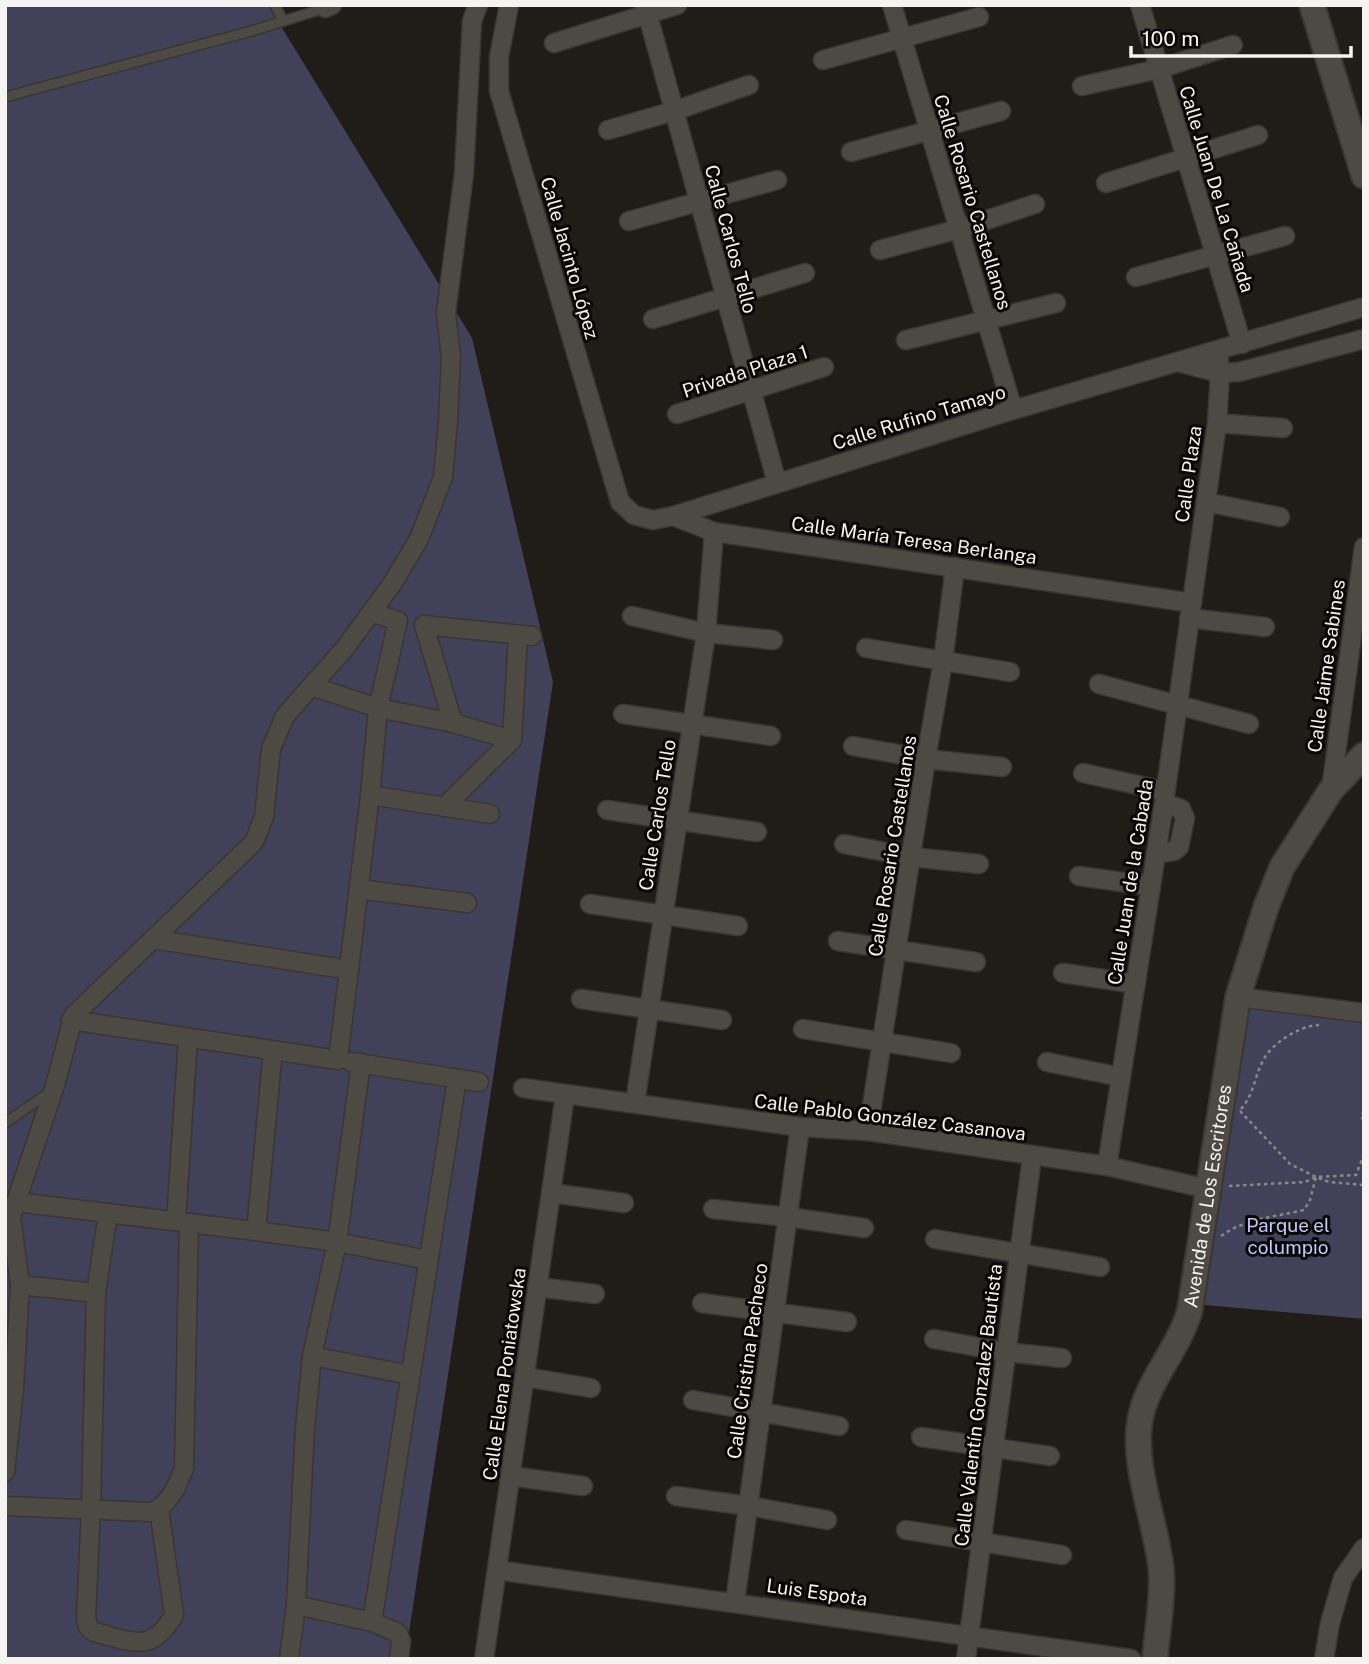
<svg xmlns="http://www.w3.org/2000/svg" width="1369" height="1664" viewBox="0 0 1369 1664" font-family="'Public Sans',sans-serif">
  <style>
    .green { fill: #414159 }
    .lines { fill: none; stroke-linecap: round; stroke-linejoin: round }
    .service-casing { stroke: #393633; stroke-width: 12 }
    .minor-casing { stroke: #393633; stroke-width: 21 }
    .secondary-casing { stroke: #393633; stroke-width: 28 }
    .path { stroke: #8b8884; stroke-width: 2.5; stroke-dasharray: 3.5 3.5; stroke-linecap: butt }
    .service { stroke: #4d4943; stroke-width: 9 }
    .minor { stroke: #4d4943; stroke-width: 18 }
    .secondary { stroke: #4d4943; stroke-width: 24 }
    .labels { text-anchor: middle; stroke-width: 6; stroke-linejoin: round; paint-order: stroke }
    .street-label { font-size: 19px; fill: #f6f3f0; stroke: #080705 }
    .park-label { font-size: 19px; fill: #c6c6fa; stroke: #080705 }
  </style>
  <rect width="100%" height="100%" fill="#201c17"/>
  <g class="green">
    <polygon points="5,5 268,5 472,338 553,682 405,1659 5,1659"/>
    <polygon points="1249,1008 1364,1021 1364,1319 1205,1305 1219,1166"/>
  </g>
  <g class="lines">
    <defs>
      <g id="service">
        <polyline points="275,5 283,21"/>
        <polyline points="5,97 255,30 325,8 324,6"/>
        <polyline points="5,1123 50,1092"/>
      </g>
      <g id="minor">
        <polyline points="509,5 499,57 499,91 620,502 634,515 653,520 673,516 714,532 1192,603"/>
        <polyline points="645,5 777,483"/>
        <polyline points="892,5 1013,410"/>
        <polyline points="1140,5 1242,344"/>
        <polyline points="325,8 332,5"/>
        <polyline points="554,43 677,5"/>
        <polyline points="823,60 979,17"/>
        <polyline points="1082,86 1159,69 1233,45"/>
        <polyline points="608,130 674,111 749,85"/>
        <polyline points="851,152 1001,111"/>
        <polyline points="1106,183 1258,135"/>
        <polyline points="629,221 777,180"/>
        <polyline points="880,250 959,229 1035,204"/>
        <polyline points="1136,277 1285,236"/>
        <polyline points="653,319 805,273"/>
        <polyline points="906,340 1056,303"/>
        <polyline points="1178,362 1220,373 1239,372 1364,339"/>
        <polyline points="677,414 824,367"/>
        <polyline points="1217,423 1283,428"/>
        <polyline points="1206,502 1280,517"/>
        <polyline points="673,516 1013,410 1364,307"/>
        <polyline points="632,616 706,633 773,640"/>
        <polyline points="1189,618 1265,627"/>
        <polyline points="866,648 1010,672"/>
        <polyline points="1099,684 1249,724"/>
        <polyline points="311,686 378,708 453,723 512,740 444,807"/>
        <polyline points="623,714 771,736"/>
        <polyline points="453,723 424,625 532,636"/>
        <polyline points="512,740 518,635"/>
        <polyline points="853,746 926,759 1002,767"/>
        <polyline points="1083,773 1165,791"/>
        <polyline points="1331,790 1364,547"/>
        <polyline points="370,795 490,814"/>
        <polyline points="607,810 757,832"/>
        <polyline points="844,844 911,857 979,864"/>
        <polyline points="1156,854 1174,851 1179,847 1185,818 1181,809 1164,803"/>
        <polyline points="1079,876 1151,886"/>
        <polyline points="359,889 467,903"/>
        <polyline points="590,904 738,926"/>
        <polyline points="153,939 349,970"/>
        <polyline points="838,941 976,962"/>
        <polyline points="1063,973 1136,984"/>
        <polyline points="1238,997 1364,1013"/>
        <polyline points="581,999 722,1020"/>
        <polyline points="71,1020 338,1060 370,795 378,708 398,621 371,612"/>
        <polyline points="803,1029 951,1053"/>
        <polyline points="351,1062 479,1082"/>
        <polyline points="1047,1062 1121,1077"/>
        <polyline points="361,1063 337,1242 312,1356 305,1428 296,1605 372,1622 457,1079"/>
        <polyline points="523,1088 800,1127 868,1131 1107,1166 1208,1189"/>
        <polyline points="635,1103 706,633 714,532"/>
        <polyline points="868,1131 926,759 943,661 955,567"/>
        <polyline points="1107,1166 1164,803 1217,423 1220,373 1218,350"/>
        <polyline points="551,1193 624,1203"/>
        <polyline points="16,1202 256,1231 273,1050"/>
        <polyline points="713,1209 788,1217 864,1228"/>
        <path d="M108,1213L96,1293L91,1508L86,1618L88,1627L94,1632C131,1641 151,1655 174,1615L159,1509"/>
        <polyline points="11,1217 20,1285 96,1293"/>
        <polyline points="176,1221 188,1038"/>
        <polyline points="5,1224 11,1217 16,1202 54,1089 74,1015 254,842 264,817 271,749 285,716 345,648 392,584 419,539 443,477 448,421 451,357 446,313 464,173 472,21 478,5"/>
        <polyline points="256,1231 337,1242 428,1260"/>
        <polyline points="935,1239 1100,1267"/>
        <polyline points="537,1287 595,1294"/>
        <polyline points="702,1303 847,1322"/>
        <polyline points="934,1339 1006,1352 1062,1358"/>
        <polyline points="312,1356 410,1375"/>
        <polyline points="525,1377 591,1388"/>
        <polyline points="693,1400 839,1426"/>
        <polyline points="921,1437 1050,1456"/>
        <polyline points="5,1472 14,1389 20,1285"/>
        <polyline points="510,1476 583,1486"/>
        <polyline points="676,1496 749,1506 827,1520"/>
        <path d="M5,1506L151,1512C169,1506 178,1485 184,1468L189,1223"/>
        <polyline points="906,1530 1062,1555"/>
        <polyline points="497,1570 1131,1659"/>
        <polyline points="735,1602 800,1127"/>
        <polyline points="372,1622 398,1633 401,1641 399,1659"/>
        <polyline points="289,1659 296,1605"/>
        <polyline points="484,1659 565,1095"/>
        <polyline points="966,1659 1032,1157"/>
        <polyline points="1324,1659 1330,1623 1343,1578 1364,1548"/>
      </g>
      <g id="secondary">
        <polyline points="1312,5 1364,176"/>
        <path id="s1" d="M1155,1659C1157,1632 1164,1594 1161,1568C1156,1523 1132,1465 1140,1420C1147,1380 1180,1348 1190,1309L1238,997L1266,907L1282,867L1331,790L1364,755"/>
      </g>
    </defs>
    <use href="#service" class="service-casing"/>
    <use href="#minor" class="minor-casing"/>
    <use href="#secondary" class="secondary-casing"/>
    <g class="path">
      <path d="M1241,1109C1255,1093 1254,1076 1264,1059C1272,1043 1301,1025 1319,1025"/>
      <polyline points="1240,1111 1290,1164 1316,1177 1356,1175 1364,1154"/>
      <polyline points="1364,1111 1361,1116 1364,1121"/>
      <polyline points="1229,1186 1305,1182 1316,1177 1329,1182 1364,1185"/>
      <path d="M1221,1236C1246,1218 1275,1217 1304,1210L1310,1200L1316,1177"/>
    </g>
    <use href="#service" class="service"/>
    <use href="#minor" class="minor"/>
    <use href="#secondary" class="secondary"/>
  </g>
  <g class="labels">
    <g class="street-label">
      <text transform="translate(1217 189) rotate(73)" y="7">Calle Juan De La Cañada</text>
      <text transform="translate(973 202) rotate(73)" y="7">Calle Rosario Castellanos</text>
      <text transform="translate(731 239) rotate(75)" y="7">Calle Carlos Tello</text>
      <text transform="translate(570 258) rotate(74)" y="7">Calle Jacinto López</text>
      <text transform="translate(745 371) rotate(-18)" y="7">Privada Plaza 1</text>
      <text transform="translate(919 417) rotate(-17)" y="7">Calle Rufino Tamayo</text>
      <text transform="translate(1188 474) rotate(-82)" y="7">Calle Plaza</text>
      <text transform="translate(914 540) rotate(8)" y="7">Calle María Teresa Berlanga</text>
      <text transform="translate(1326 666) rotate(-82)" y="7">Calle Jaime Sabines</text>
      <text transform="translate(657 815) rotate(-81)" y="7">Calle Carlos Tello</text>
      <text transform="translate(892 846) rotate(-81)" y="7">Calle Rosario Castellanos</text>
      <text transform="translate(1130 882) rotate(-81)" y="7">Calle Juan de la Cabada</text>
      <text transform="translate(890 1117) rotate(7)" y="7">Calle Pablo González Casanova</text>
      <text dy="7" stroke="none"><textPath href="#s1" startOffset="478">Avenida de Los Escritores</textPath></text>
      <text transform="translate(747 1361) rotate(-82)" y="7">Calle Cristina Pacheco</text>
      <text transform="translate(504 1374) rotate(-82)" y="7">Calle Elena Poniatowska</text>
      <text transform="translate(978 1405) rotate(-83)" y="7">Calle Valentín Gonzalez Bautista</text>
      <text transform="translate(817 1592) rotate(8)" y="7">Luis Espota</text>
    </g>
    <g class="park-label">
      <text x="1288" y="1232">Parque el<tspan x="1288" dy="22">columpio</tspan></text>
    </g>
  </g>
  <rect width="1369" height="1664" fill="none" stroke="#f6f3f0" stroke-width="14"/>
  <path d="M1131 46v10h220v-10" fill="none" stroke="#f6f3f0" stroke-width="3.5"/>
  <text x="1142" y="46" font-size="21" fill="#f6f3f0" stroke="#080705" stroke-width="5" paint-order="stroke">100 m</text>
</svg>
